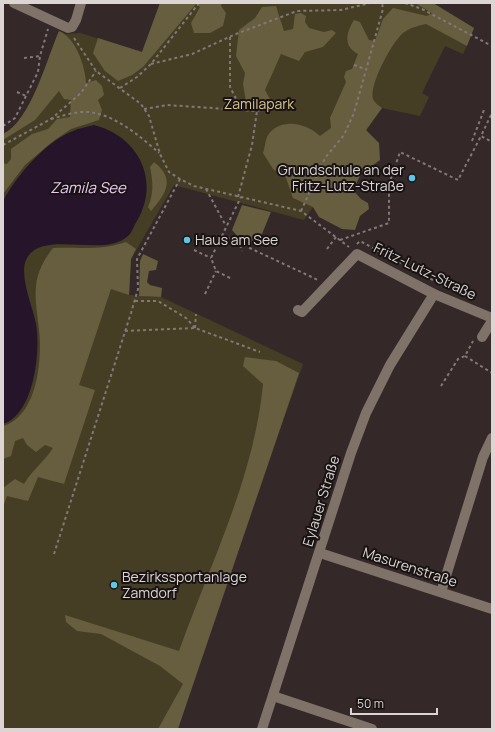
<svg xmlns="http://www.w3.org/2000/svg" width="495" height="732" viewBox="0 0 495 732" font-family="Manrope,sans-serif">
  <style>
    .green { fill: #463e24 }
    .forest { fill: #675d3f }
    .water { fill: #26152a }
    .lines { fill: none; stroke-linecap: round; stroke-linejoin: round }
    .path { stroke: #817877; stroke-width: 2; stroke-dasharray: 3 3; stroke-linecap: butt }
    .minor { stroke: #7f7369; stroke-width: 10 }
    .poi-dot { fill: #5cc7e7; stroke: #181312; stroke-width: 1.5 }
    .labels { text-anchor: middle; stroke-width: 4; stroke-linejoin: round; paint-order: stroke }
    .park-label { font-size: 14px; fill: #d8c68e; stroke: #181312 }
    .poi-label { font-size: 14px; fill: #dcd5d4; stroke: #181312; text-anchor: start }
    .street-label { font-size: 14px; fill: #dcd5d4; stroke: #181312 }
    .water-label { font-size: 15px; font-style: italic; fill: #eac4f3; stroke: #181312 }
  </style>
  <rect width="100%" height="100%" fill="#342928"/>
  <path class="green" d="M160,3H433L474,28L463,54L445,46L422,93L429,97L420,116L382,108L304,220L174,185L131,259L129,295L161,297L303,364L198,664L161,729H3V134C31,121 47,59 59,31L66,34L80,33L142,52Z"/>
  <g class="forest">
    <polygon points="160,3 222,3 221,6 226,13 223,26 210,33 194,33 191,23 200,7 196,4 143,67 132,75 118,81 105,71 93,53 98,38 142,52"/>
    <path d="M415,3H433L474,28L467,46L426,24C418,26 408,28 402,34C392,43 369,84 373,99C375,103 378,105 382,108L366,130L379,143L380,160L361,174L353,190L361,199L368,203L369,209L360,216L355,230L342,229L319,217L313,207L293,198L286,178L273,169L263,153C265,148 265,140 268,135C280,117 307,123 320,136L331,128L330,118L346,82L344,77L346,71L352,69L358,54C343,46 346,33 354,20L360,22L369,40L375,41L383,19L393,8L427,16L432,13Z"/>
    <polygon points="276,6 284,31 293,29 295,14 301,13 306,16 305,22 309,28 324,32 332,30 336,33 323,47 305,52 299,61 281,54 265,90 271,101 264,108 246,102 243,84 245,73 236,56 239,30 255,18 262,7"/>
    <path d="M59,31C76,38 85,66 86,83L96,80L102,86L104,95L98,100L102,110L99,120L71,129L52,142L25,165L3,194V163L7,164L11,159V149L32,134L48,129L57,119L70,117L71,100L64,99L59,91L35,120L3,140V134C31,121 47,58 59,31Z"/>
    <path d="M154,162C176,179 166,194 151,211L148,207C154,193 153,182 150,167Z"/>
    <polygon points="242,205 271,212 257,246 240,239 232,230"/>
    <path d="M126,242L136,249L131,259L129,295L111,289L79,385L95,390L64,484L38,477L28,501L7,496L3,507V488L15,479L24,484C32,470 44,462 53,448L45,445L36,452L27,445L23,438L15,441L11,456L3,459V426C34,417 40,372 40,345C40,325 34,305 36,286C37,272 45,258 53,248C82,247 98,251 126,242Z"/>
    <polygon points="143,254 158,261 156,270 149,271 147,282 150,285 162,288 161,297 139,296 140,261"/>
    <path d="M245,357L276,361L299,373L178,729H158L183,684L160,666L101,634L77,631L66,622L65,615L179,651C210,564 254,478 263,384L243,366Z"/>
  </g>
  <path class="water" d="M94,125C138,136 161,180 137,221C134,225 132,233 128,236C104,259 40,228 26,260C19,276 33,307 36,324C41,351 34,415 3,424V201C17,175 45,142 73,131C79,128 87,127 94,125Z"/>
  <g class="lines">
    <g class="path">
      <polyline points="405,3 422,9 492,46"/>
      <polyline points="230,37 230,87 242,110"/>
      <polyline points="74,38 96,71 141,104 149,116 160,154 169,172 180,179 194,186 301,211 349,247"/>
      <polyline points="24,58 40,56"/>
      <polyline points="151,64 192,54 236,34 297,11 341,10 370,3"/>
      <polyline points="354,65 365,69"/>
      <polyline points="120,88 137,77 151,64 199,3"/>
      <polyline points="17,92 26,96"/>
      <polyline points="144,109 167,105 257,111 287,100"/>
      <polyline points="491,115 481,136 492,142"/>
      <path d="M51,119C62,116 76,111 88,112C114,114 140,136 159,153"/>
      <polyline points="3,126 15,118 38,72 40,56 48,29"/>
      <polyline points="472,141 484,110"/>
      <polyline points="3,145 51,119 81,93 96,71"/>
      <polyline points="206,189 226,226"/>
      <polyline points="238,197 252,145 257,111"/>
      <polyline points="301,211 325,158 344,135 354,113 383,9 382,3"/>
      <polyline points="222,235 318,280"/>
      <polyline points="340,240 389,223 389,184 400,152 458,180 481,136"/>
      <polyline points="357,244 360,241 442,285"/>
      <polyline points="240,245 242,251"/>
      <polyline points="327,249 336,237"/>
      <polyline points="194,250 211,258"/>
      <polyline points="230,278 216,271 211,258 241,197"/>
      <polyline points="205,294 216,271"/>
      <polyline points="135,301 158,301 186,318 195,328"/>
      <polyline points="195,328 196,314"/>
      <polyline points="125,331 195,328 260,352"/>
      <polyline points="465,356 492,373"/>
      <polyline points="441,386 458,359 465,356 473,341"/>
      <polyline points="54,554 131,313 138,289 137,259 180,179"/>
    </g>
    <g class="minor">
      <polyline points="14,3 68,28 72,27 76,20 81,3"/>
      <polyline points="298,310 302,312 357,254 434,294 492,318"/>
      <polyline points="482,337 492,321"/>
      <polyline points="320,553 492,609"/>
      <polyline points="441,592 483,457 492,438"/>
      <polyline points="273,696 372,729"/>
      <polyline points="262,729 351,453 366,413 390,365 434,294"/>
    </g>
  </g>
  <g class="poi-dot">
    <circle cx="412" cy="178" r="4"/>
    <circle cx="187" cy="240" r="4"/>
    <circle cx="114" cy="585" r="4"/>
  </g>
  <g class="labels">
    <g class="park-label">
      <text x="259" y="109">Zamilapark</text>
    </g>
    <g class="poi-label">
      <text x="404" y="175" text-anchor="end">Grundschule an der<tspan x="404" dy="16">Fritz-Lutz-Straße</tspan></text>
      <text x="195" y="245">Haus am See</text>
      <text x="122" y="582">Bezirkssportanlage<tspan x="122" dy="16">Zamdorf</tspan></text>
    </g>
    <g class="street-label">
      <text transform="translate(425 271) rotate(26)" y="5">Fritz-Lutz-Straße</text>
      <text transform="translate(321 501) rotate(-73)" y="5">Eylauer Straße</text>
      <text transform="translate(410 567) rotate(18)" y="5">Masurenstraße</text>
    </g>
    <g class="water-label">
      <text x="88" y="193">Zamila See</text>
    </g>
  </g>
  <rect width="495" height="732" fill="none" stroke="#dcd5d4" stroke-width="8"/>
  <path d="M351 708v6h86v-6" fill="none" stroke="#dcd5d4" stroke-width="2"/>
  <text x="357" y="708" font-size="12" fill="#dcd5d4" stroke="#181312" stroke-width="3" paint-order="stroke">50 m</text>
</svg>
